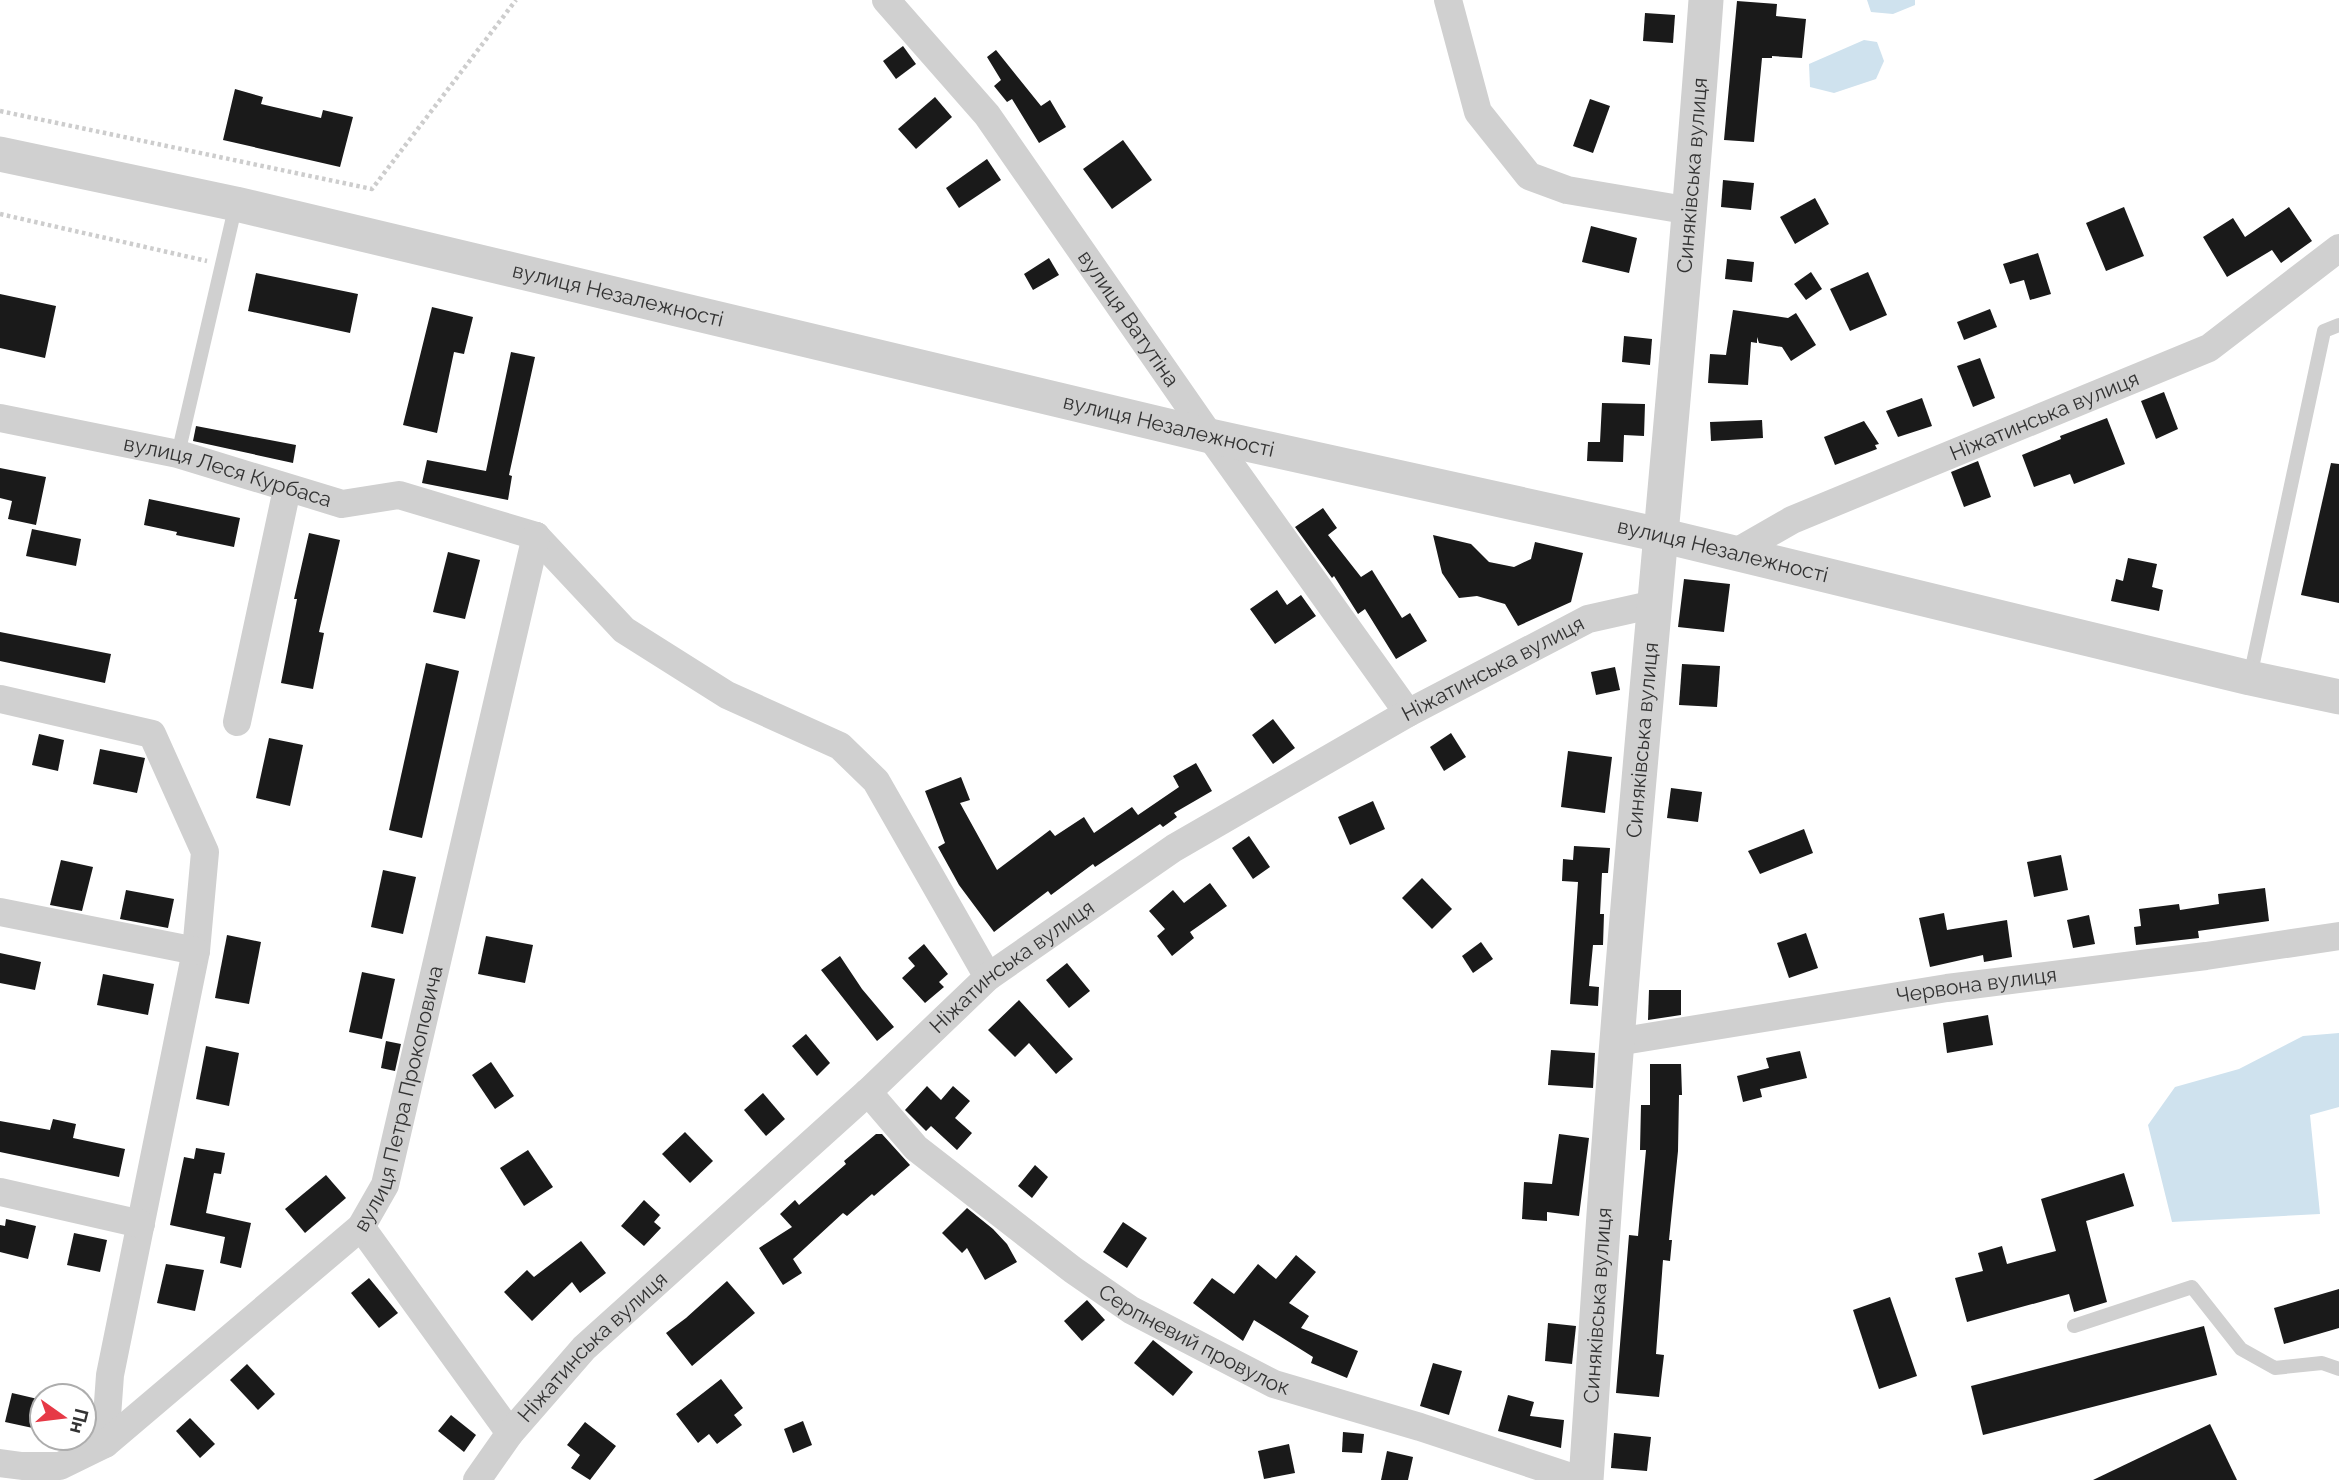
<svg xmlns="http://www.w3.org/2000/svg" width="2339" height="1480" viewBox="0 0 2339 1480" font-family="Raleway,sans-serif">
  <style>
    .water { fill: #cfe2ee }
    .building { fill: #1a1a1a }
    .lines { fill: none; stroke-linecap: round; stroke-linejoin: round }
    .path { stroke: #cdcdcd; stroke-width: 4.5; stroke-dasharray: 3.5 3.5; stroke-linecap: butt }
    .service { stroke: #d0d0d0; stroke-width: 14 }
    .minor { stroke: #d0d0d0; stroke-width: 28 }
    .tertiary { stroke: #d0d0d0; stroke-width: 35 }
    .labels { text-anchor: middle; stroke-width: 7; stroke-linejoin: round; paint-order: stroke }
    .street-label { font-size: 21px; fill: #333; stroke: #fff }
  </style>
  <rect width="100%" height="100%" fill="#fff"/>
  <g class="water">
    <polygon points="1867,0 1915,0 1915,5 1893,14 1871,12"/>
    <polygon points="1864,40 1877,42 1884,61 1876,79 1834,93 1810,87 1809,64"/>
    <polygon points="2339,1033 2339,1107 2310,1115 2320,1214 2172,1222 2148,1125 2175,1087 2239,1069 2303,1036"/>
  </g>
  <g class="building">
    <polygon points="1737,1 1777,4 1776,16 1806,19 1802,58 1772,56 1772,58 1762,58 1754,142 1724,140"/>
    <polygon points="1645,13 1675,15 1673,43 1643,41"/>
    <polygon points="903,46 916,64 896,79 883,61"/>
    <polygon points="996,50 1041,106 1050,100 1066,127 1039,143 1012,99 1007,102 994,86 1001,80 987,57"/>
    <polygon points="235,89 263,97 261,104 321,118 323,110 353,117 340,167 223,140"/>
    <polygon points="935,97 952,117 916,149 898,129"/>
    <polygon points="1590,99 1610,106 1593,153 1573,146"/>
    <polygon points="1123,140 1152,180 1112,209 1083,169"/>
    <polygon points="987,159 1001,180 959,208 946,188"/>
    <polygon points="1723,180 1754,183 1751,210 1721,207"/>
    <polygon points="1815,198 1829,224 1795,244 1780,217"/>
    <polygon points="2124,207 2144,256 2106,271 2086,223"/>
    <polygon points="2289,207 2312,241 2281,263 2272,250 2227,277 2203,237 2233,218 2245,237"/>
    <polygon points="1591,226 1637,238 1629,273 1582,262"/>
    <polygon points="2038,253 2051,294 2030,300 2024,280 2010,284 2003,264"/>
    <polygon points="1049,258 1059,275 1033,290 1024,274"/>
    <polygon points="1727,259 1754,262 1752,282 1725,279"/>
    <polygon points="1811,272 1822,289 1806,300 1794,284"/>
    <polygon points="1868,272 1887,315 1850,331 1830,289"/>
    <polygon points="256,273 358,294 350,333 248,311"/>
    <polygon points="0,294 56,306 45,358 0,348"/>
    <polygon points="432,307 473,317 464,354 454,352 437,433 403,425"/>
    <polygon points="1990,309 1997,327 1964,340 1957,322"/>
    <polygon points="1733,310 1788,318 1796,313 1816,345 1791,361 1782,347 1759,343 1757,337 1757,343 1751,342 1748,385 1708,383 1710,354 1726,355"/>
    <polygon points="1624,336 1652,339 1650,365 1622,362"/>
    <polygon points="511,352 535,357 509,475 512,476 508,500 422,483 427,460 486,471"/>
    <polygon points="1980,358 1995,398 1973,407 1957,366"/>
    <polygon points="2164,392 2178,429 2156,439 2141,401"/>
    <polygon points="1922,398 1932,426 1898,437 1886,411"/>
    <polygon points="1602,403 1645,404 1644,436 1624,435 1623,462 1587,461 1588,442 1600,442"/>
    <polygon points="2107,418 2125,464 2074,484 2070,474 2034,487 2022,455 2061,439 2060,436"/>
    <polygon points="1762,420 1763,438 1711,441 1710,422"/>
    <polygon points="1864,421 1879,444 1875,445 1877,449 1835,465 1824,437"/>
    <polygon points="196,426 296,445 293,463 193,441"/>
    <polygon points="1978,461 1991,497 1964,507 1951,472"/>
    <polygon points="2331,463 2339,464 2339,603 2301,595"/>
    <polygon points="0,468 46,477 36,525 8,519 12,501 0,498"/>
    <polygon points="149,499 240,518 234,547 176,535 177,532 144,525"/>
    <polygon points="1323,508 1337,528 1328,535 1361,577 1372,570 1402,618 1410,613 1427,641 1396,659 1365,609 1358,614 1334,576 1332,578 1295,527"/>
    <polygon points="32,529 81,539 76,566 26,556"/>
    <polygon points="309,533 340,540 319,632 324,633 313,689 281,683 297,599 294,599"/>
    <polygon points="1433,535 1471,544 1489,562 1514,567 1531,559 1535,542 1583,553 1571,602 1518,626 1505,604 1477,596 1459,598 1442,573"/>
    <polygon points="448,552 480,560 465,619 433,612"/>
    <polygon points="2128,558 2157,564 2152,587 2163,590 2159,611 2111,601 2116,579 2123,581"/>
    <polygon points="1684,579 1730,584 1724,632 1678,627"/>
    <polygon points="1277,590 1287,605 1301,595 1316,616 1275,644 1250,609"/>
    <polygon points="0,632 111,654 105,683 0,661"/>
    <polygon points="426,663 459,671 422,838 389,830"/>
    <polygon points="1682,664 1720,666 1717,707 1679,705"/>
    <polygon points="1615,667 1620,690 1596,695 1591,672"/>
    <polygon points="1273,719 1295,748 1273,764 1252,735"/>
    <polygon points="1451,733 1466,757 1444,771 1430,747"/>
    <polygon points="39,734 64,740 58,771 32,765"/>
    <polygon points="269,738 303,745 290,806 256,798"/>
    <polygon points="100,749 145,758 137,793 93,784"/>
    <polygon points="1568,751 1612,757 1605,813 1561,807"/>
    <polygon points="1196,763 1212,791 1174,813 1177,817 1163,827 1160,824 1095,867 1093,864 1051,895 1048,891 994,932 959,885 938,847 945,843 925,791 961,777 970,800 960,803 997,870 1050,830 1055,836 1084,817 1094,833 1132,807 1138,815 1179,787 1173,776"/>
    <polygon points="1671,788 1702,792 1698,822 1667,818"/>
    <polygon points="1373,801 1385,829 1350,845 1338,817"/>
    <polygon points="1804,829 1813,853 1760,874 1748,851"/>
    <polygon points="1249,836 1270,867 1253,879 1232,848"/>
    <polygon points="1574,846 1610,848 1608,873 1602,873 1600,914 1604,914 1603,945 1593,945 1589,986 1599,987 1598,1006 1570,1004 1578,882 1562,881 1563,859 1573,860"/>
    <polygon points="2061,855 2068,890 2034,897 2027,862"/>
    <polygon points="61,860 93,867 82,911 50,905"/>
    <polygon points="383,870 416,877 403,934 371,927"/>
    <polygon points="1422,878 1452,909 1432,929 1402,898"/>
    <polygon points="1210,883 1227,906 1190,932 1194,938 1172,956 1157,936 1165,929 1149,911 1173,890 1184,903"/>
    <polygon points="2265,888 2269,921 2198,931 2199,938 2136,945 2134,927 2141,926 2139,909 2179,904 2180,910 2219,904 2218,894"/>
    <polygon points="126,890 174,899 168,928 120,919"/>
    <polygon points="1944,913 1947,930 2007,920 2012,957 1984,962 1983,955 1930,967 1919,918"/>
    <polygon points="2089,915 2095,944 2073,948 2067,920"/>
    <polygon points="1806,933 1818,968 1789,978 1777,943"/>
    <polygon points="227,935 261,942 249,1004 215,998"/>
    <polygon points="486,936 533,945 525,983 478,974"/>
    <polygon points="1481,942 1493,959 1473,973 1462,956"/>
    <polygon points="924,944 948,974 939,982 944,987 925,1003 902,978 915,966 908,958"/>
    <polygon points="0,953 41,962 35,990 0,983"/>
    <polygon points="840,956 862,989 894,1027 877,1041 821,970"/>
    <polygon points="1067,963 1090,991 1069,1008 1046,980"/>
    <polygon points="362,972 395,979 382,1039 349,1032"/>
    <polygon points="103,974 154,984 148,1015 97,1005"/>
    <polygon points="1649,990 1681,990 1681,1015 1648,1020"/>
    <polygon points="1019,1000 1073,1059 1056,1074 1029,1043 1015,1057 988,1030"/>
    <polygon points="1988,1015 1993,1045 1947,1053 1943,1023"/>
    <polygon points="806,1034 830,1063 817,1076 792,1046"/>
    <polygon points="386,1041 401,1044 395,1071 381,1068"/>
    <polygon points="206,1046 239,1053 229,1106 196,1099"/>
    <polygon points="1551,1050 1595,1053 1593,1088 1548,1085"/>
    <polygon points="1800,1051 1807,1078 1760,1089 1762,1097 1743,1102 1737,1076 1769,1068 1766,1058"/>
    <polygon points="491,1062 514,1096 495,1109 472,1075"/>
    <polygon points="1650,1064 1681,1064 1682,1095 1679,1095 1678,1151 1669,1240 1672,1240 1670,1261 1663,1260 1656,1354 1664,1355 1659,1397 1616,1393 1629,1235 1638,1236 1646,1150 1640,1150 1641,1105 1650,1105"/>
    <polygon points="927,1086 941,1100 953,1086 970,1101 955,1118 972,1133 957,1150 931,1126 926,1131 905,1110"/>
    <polygon points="763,1093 785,1119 766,1136 744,1110"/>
    <polygon points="53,1119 76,1124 73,1138 125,1149 119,1177 0,1152 0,1121 50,1130"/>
    <polygon points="685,1132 713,1161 690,1183 662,1154"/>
    <polygon points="876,1134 882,1134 910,1165 874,1196 872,1194 847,1216 843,1213 793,1259 802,1273 783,1285 759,1248 792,1227 780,1214 795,1200 799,1205 846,1164 844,1161"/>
    <polygon points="1559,1134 1589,1138 1579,1216 1547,1212 1547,1221 1522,1219 1524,1182 1552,1184"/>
    <polygon points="196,1148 225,1153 221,1174 214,1173 206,1213 251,1223 241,1268 220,1263 225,1237 170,1225 184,1157 194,1159"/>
    <polygon points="528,1150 553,1187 524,1206 500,1168"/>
    <polygon points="1035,1165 1048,1177 1032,1198 1018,1186"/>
    <polygon points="2124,1173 2134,1206 2086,1221 2107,1302 2074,1312 2069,1294 1967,1322 1955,1278 1983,1271 1978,1253 2002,1246 2007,1264 2056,1251 2041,1199"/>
    <polygon points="326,1175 346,1198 305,1233 285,1209"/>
    <polygon points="644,1200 660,1215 654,1222 661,1228 644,1246 621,1226"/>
    <polygon points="967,1208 993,1229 1007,1244 1017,1262 985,1280 967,1248 962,1253 942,1233"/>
    <polygon points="6,1219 36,1226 28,1259 0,1252 0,1225 5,1226"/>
    <polygon points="1123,1222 1147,1238 1127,1268 1103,1252"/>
    <polygon points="74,1233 107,1240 100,1272 67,1265"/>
    <polygon points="581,1241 606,1273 580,1293 572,1282 532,1321 504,1292 527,1270 534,1277"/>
    <polygon points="1296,1255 1316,1272 1289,1303 1309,1316 1301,1328 1358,1351 1347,1378 1311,1363 1313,1357 1254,1320 1243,1341 1193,1303 1212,1278 1234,1294 1258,1264 1276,1279"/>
    <polygon points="166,1264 204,1270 195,1311 157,1303"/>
    <polygon points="369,1278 398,1313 379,1328 351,1293"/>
    <polygon points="727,1281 755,1313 692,1366 666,1333 686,1318"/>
    <polygon points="2339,1289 2339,1328 2284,1344 2274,1308"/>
    <polygon points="1890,1297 1917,1376 1879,1389 1853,1310"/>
    <polygon points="1087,1300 1105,1320 1082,1341 1064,1321"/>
    <polygon points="1548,1323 1576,1326 1572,1364 1545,1361"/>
    <polygon points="2204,1326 2217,1375 1983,1435 1971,1386"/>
    <polygon points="1153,1340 1193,1372 1173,1396 1134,1363"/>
    <polygon points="1433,1363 1462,1371 1449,1415 1420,1406"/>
    <polygon points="247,1364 275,1394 258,1410 230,1380"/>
    <polygon points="721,1379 743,1408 734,1415 742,1425 717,1444 709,1434 698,1443 676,1414"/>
    <polygon points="12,1393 42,1400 42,1430 5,1422"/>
    <polygon points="1508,1395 1534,1402 1530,1416 1564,1420 1561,1448 1498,1431"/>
    <polygon points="451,1415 476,1435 464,1452 438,1431"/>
    <polygon points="190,1418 215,1444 200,1458 176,1431"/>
    <polygon points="803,1421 812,1445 793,1453 784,1429"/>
    <polygon points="585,1422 616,1446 590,1480 571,1468 580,1455 567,1445"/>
    <polygon points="2210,1424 2237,1480 2093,1480"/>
    <polygon points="1343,1432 1364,1434 1362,1453 1342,1452"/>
    <polygon points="1614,1433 1651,1437 1647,1471 1611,1468"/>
    <polygon points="1289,1444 1295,1473 1264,1479 1258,1451"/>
    <polygon points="1387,1451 1413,1457 1408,1480 1381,1480"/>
  </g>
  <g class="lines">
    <g class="path">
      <polyline points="0,111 372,189 516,0"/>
      <polyline points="0,214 207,261"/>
    </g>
    <g class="service">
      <polyline points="178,454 236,204"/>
      <polyline points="2250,677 2324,331 2339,325"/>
      <polyline points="2074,1326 2192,1287 2241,1349 2275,1368 2322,1363 2339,1369"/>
    </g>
    <g class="minor">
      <path id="s1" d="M886,0L987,115L1210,436L1408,713"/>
      <polyline points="1448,0 1478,112 1529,176 1567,190 1691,211"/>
      <path id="s2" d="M0,418L178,454L342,504L399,495L536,536"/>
      <polyline points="536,536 624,630 727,695 840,746 876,781 988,977"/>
      <path id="s3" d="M1733,554L1792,520L2209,348L2339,248"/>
      <polyline points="0,699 152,734 205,852 196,951 110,1375 105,1444"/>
      <polyline points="237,722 287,489"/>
      <polyline points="0,912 196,951"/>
      <path id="s4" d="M1617,1042L1947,988L2206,956L2339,936"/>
      <path id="s5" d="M868,1092L916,1148L1073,1270L1131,1310L1274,1384L1420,1427L1580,1480"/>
      <polyline points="0,1192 141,1224"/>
      <polyline points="361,1227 510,1433"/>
      <path id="s6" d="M0,1463L22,1466H60L105,1444L361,1227L385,1185L536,536"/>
      <path id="s7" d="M477,1480L510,1433L584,1348L868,1092L988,977L1174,848L1408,713L1588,619L1655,604"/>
    </g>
    <g class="tertiary">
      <path id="s8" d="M0,154L236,204L1210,436L1660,535L2250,678L2339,697"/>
      <path id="s9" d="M1586,1480C1596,1334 1605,1187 1617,1041C1644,694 1681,347 1706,0"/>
    </g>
  </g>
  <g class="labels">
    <g class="street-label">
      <text dy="7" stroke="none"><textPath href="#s9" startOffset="1309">Синяківська вулиця</textPath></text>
      <text dy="7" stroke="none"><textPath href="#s8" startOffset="634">вулиця Незалежності</textPath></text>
      <text dy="7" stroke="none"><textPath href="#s1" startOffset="401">вулиця Ватутіна</textPath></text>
      <text dy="7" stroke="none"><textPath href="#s3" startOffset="341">Ніжатинська вулиця</textPath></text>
      <text dy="7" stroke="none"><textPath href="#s8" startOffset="1200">вулиця Незалежності</textPath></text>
      <text dy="7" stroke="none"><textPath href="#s2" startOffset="234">вулиця Леся Курбаса</textPath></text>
      <text dy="7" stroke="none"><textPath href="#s8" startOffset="1768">вулиця Незалежності</textPath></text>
      <text dy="7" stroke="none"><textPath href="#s7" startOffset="1311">Ніжатинська вулиця</textPath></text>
      <text dy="7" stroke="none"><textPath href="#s9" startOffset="742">Синяківська вулиця</textPath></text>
      <text dy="7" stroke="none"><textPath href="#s7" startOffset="744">Ніжатинська вулиця</textPath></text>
      <text dy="7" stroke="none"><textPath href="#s4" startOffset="364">Червона вулиця</textPath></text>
      <text dy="7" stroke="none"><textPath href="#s6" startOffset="581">вулиця Петра Прокоповича</textPath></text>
      <text dy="7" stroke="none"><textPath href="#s9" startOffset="175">Синяківська вулиця</textPath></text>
      <text dy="7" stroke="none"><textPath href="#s5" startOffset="413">Серпневий провулок</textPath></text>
      <text dy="7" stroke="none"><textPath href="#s7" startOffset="177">Ніжатинська вулиця</textPath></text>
    </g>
  </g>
  <g transform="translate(63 1417) rotate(104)"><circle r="33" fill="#ffffff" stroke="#adadad" stroke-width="2"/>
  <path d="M0-5L12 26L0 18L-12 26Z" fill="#e63946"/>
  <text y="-10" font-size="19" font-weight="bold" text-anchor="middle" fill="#333333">Пн</text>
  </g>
</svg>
